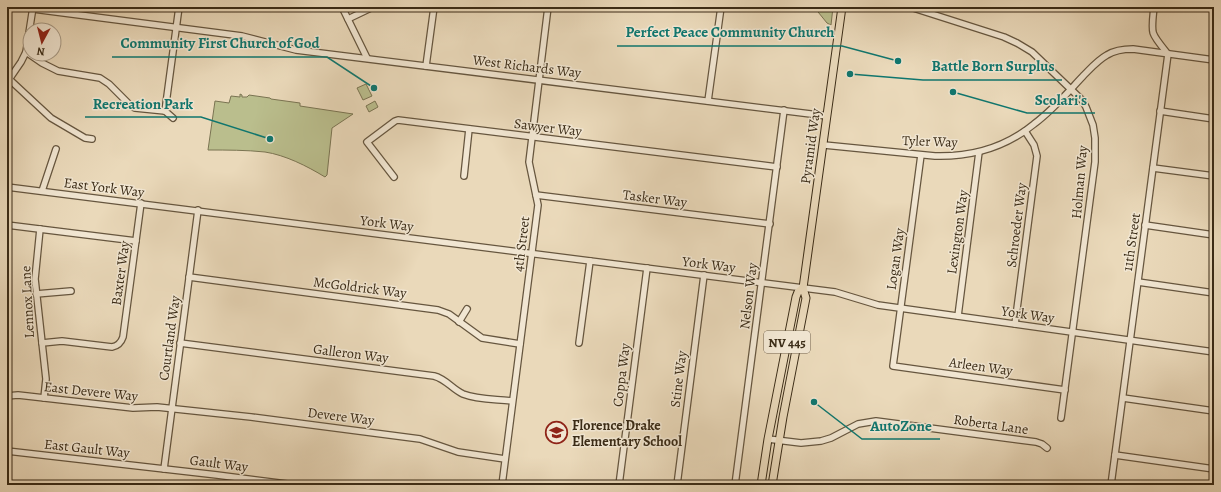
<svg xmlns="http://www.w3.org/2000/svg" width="1221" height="492" viewBox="0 0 1221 492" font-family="Alegreya,serif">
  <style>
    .green { fill: #babe8d; stroke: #7a7452 }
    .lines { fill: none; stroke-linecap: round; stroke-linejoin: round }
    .minor-casing { stroke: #66563f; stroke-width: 8 }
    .major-casing { stroke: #3a2b16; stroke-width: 9 }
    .minor { stroke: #f1e6d2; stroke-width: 5.5 }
    .major { stroke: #ead9ba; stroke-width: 7 }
    .labels { text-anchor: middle; stroke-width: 3; stroke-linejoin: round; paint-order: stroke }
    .shield { fill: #f1e6d2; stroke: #71634e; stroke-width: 1 }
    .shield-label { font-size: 13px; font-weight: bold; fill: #3a2b16 }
    .street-label { font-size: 14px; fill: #3a2b16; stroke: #f1e6d2 }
    .poi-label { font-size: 14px; font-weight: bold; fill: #3a2b16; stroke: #f1e6d2; text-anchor: start }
    .leader { fill: none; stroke: #0f766e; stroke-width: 1.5 }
    .callout-dot { fill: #0f766e; stroke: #f1e6d2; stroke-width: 1.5 }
    .callout-label { font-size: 15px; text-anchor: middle; font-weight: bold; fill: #0f766e; stroke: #f1e6d2; stroke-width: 3; stroke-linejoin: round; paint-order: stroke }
  </style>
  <rect width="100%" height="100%" fill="#ead9ba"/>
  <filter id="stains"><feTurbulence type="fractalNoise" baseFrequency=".005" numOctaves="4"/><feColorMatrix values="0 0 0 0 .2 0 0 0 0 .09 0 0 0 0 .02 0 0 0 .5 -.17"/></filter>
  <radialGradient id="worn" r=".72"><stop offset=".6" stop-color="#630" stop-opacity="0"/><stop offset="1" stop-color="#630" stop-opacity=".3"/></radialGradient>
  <g class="green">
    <polygon points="814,7 833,7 831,25 827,23"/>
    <polygon points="366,84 372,96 363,100 357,88"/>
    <path d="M240,94L242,95V97H247L249,95L270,98L271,99L300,103V106L353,114L332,128L327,175L325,177C307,166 285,155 265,152C246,150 227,150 208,150L215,101L229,103L231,96L240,97Z"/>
    <polygon points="375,101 378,107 369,112 366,106"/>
  </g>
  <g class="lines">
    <defs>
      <g id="minor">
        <polyline points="342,7 367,58"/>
        <polyline points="910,7 1004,37 1017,43 1032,52 1082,100 1086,107 1093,125 1095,138 1095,162 1061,418"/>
        <polyline points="33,9 242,36 296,50 827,116"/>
        <polyline points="348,19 371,8"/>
        <polyline points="26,52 42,63 58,71 100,78 109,84 130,105 135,108 165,111 173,118"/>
        <polyline points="426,66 434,7"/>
        <polyline points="9,79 51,118 85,138 92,139"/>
        <polyline points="8,81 21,62 26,52 33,7"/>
        <polyline points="708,101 721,7"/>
        <polyline points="165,111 179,7"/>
        <polyline points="1160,111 1214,119"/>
        <path d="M824,145L935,156C972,157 1006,147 1034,124C1053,110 1068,92 1084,75C1091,68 1098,60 1107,55C1115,50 1124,49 1133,49L1214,60"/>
        <polyline points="921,155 893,366 1065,390"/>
        <polyline points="1153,168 1214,176"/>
        <polyline points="464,176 469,129"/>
        <polyline points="394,177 367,142 395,121 398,120 777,167"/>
        <polyline points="7,187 835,292 878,305 1214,352"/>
        <polyline points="42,191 56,149"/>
        <polyline points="536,195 770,224"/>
        <polyline points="7,225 136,241"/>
        <polyline points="1145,225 1214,235"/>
        <polyline points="40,229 35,279 46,379 44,398"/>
        <polyline points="189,277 438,310 449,314 482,338 520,344"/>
        <polyline points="1138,282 1214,293"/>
        <polyline points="36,294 71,291"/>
        <polyline points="958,316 979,152"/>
        <polyline points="459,322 467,309"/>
        <polyline points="1015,324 1037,156 1034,145 1025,131"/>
        <path d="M42,343L62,341L112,347C118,346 121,343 123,337L141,203"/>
        <path d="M180,343L434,376C446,379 452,389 463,394C478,400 497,399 512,401"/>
        <polyline points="579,343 590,261"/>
        <polyline points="7,396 18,395 133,408 157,407 251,417 420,439 458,452 505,459"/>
        <polyline points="1123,398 1214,411"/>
        <polyline points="768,439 801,443 821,441 831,438 858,424 876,421 1036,442 1042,444 1047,448"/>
        <polyline points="7,451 217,475 295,485"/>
        <polyline points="1115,455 1214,469"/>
        <polyline points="164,469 198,210"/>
        <polyline points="502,485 538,205 529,162 548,7"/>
        <polyline points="619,485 647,268"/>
        <polyline points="677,485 704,275"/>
        <polyline points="735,485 784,110"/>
        <path d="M1111,485L1168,54C1150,32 1151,35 1154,7"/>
      </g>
      <g id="major">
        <polyline points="761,485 768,439 796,297 798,292 803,288"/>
        <polyline points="772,485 783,417 806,298 803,288 842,7"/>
      </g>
    </defs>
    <use href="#minor" class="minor-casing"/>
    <use href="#major" class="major-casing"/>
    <use href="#minor" class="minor"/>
    <use href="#major" class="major"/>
  </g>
  <defs>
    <symbol id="school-ring" viewBox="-11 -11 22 22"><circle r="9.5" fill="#f1e6d2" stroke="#8f2418" stroke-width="1.5"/><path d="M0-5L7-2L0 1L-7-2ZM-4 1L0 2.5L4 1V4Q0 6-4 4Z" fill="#8f2418"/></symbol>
  </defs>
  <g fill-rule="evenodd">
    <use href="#school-ring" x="544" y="420" width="25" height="25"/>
  </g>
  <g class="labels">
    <rect class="shield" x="764" y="331" width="46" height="22" rx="3"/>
    <g class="shield-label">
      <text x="787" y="347">NV 445</text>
    </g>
    <g class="street-label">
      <text transform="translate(527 66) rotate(7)" y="5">West Richards Way</text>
      <text transform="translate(548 127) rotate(7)" y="5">Sawyer Way</text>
      <text transform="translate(930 141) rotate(2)" y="5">Tyler Way</text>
      <text transform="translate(810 146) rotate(-82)" y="5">Pyramid Way</text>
      <text transform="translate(1079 182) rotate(-85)" y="5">Holman Way</text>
      <text transform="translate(104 187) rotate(7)" y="5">East York Way</text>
      <text transform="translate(655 198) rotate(7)" y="5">Tasker Way</text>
      <text transform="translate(387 223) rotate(7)" y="5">York Way</text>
      <text transform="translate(1016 225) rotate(-83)" y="5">Schroeder Way</text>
      <text transform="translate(957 232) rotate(-82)" y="5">Lexington Way</text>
      <text transform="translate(1131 242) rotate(-82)" y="5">11th Street</text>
      <text transform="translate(521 244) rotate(-83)" y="5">4th Street</text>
      <text transform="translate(895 259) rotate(-82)" y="5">Logan Way</text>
      <text transform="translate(709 264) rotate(7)" y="5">York Way</text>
      <text transform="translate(120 273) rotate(-82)" y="5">Baxter Way</text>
      <text transform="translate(360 287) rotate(7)" y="5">McGoldrick Way</text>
      <text transform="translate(748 296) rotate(-83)" y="5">Nelson Way</text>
      <text transform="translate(27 302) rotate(-93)" y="5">Lennox Lane</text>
      <text transform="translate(1028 314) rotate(8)" y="5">York Way</text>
      <text transform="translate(169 338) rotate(-82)" y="5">Courtland Way</text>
      <text transform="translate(351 353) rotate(7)" y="5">Galleron Way</text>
      <text transform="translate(981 366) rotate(8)" y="5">Arleen Way</text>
      <text transform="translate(621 375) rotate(-83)" y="5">Coppa Way</text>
      <text transform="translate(678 379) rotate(-83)" y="5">Stine Way</text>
      <text transform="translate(91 391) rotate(6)" y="5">East Devere Way</text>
      <text transform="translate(341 416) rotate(7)" y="5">Devere Way</text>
      <text transform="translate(991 424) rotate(8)" y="5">Roberta Lane</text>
      <text transform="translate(87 448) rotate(6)" y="5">East Gault Way</text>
      <text transform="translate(219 463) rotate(7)" y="5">Gault Way</text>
    </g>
    <g class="poi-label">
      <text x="572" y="430">Florence Drake<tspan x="572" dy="16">Elementary School</tspan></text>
    </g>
  </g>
  <path class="leader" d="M898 61L842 46H617M374 88L327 57H112M850 74L923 80H1062M953 92L1027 113H1095M270 139L201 117H85M814 402L862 439H940"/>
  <g class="callout-dot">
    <circle cx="898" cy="61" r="4"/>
    <circle cx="374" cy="88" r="4"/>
    <circle cx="850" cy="74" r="4"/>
    <circle cx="953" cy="92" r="4"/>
    <circle cx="270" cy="139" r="4"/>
    <circle cx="814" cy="402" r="4"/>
  </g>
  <g class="callout-label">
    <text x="730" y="37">Perfect Peace Community Church</text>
    <text x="220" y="48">Community First Church of God</text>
    <text x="993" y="71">Battle Born Surplus</text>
    <text x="1061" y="105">Scolari's</text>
    <text x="143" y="109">Recreation Park</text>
    <text x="901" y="431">AutoZone</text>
  </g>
  <rect width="1221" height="492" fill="none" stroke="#ead9ba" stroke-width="24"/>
  <rect x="8" y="8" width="1205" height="476" fill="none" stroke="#3a2b16" stroke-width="2"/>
  <rect x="12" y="12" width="1197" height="468" fill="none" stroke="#3a2b16"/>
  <g transform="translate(42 42) rotate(187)"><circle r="19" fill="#f1e6d2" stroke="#a89b87"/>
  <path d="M0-3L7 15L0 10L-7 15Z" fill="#8f2418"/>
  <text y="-6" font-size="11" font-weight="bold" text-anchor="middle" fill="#3a2b16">N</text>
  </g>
  <rect width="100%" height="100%" filter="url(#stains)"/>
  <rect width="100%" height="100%" fill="url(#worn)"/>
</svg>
